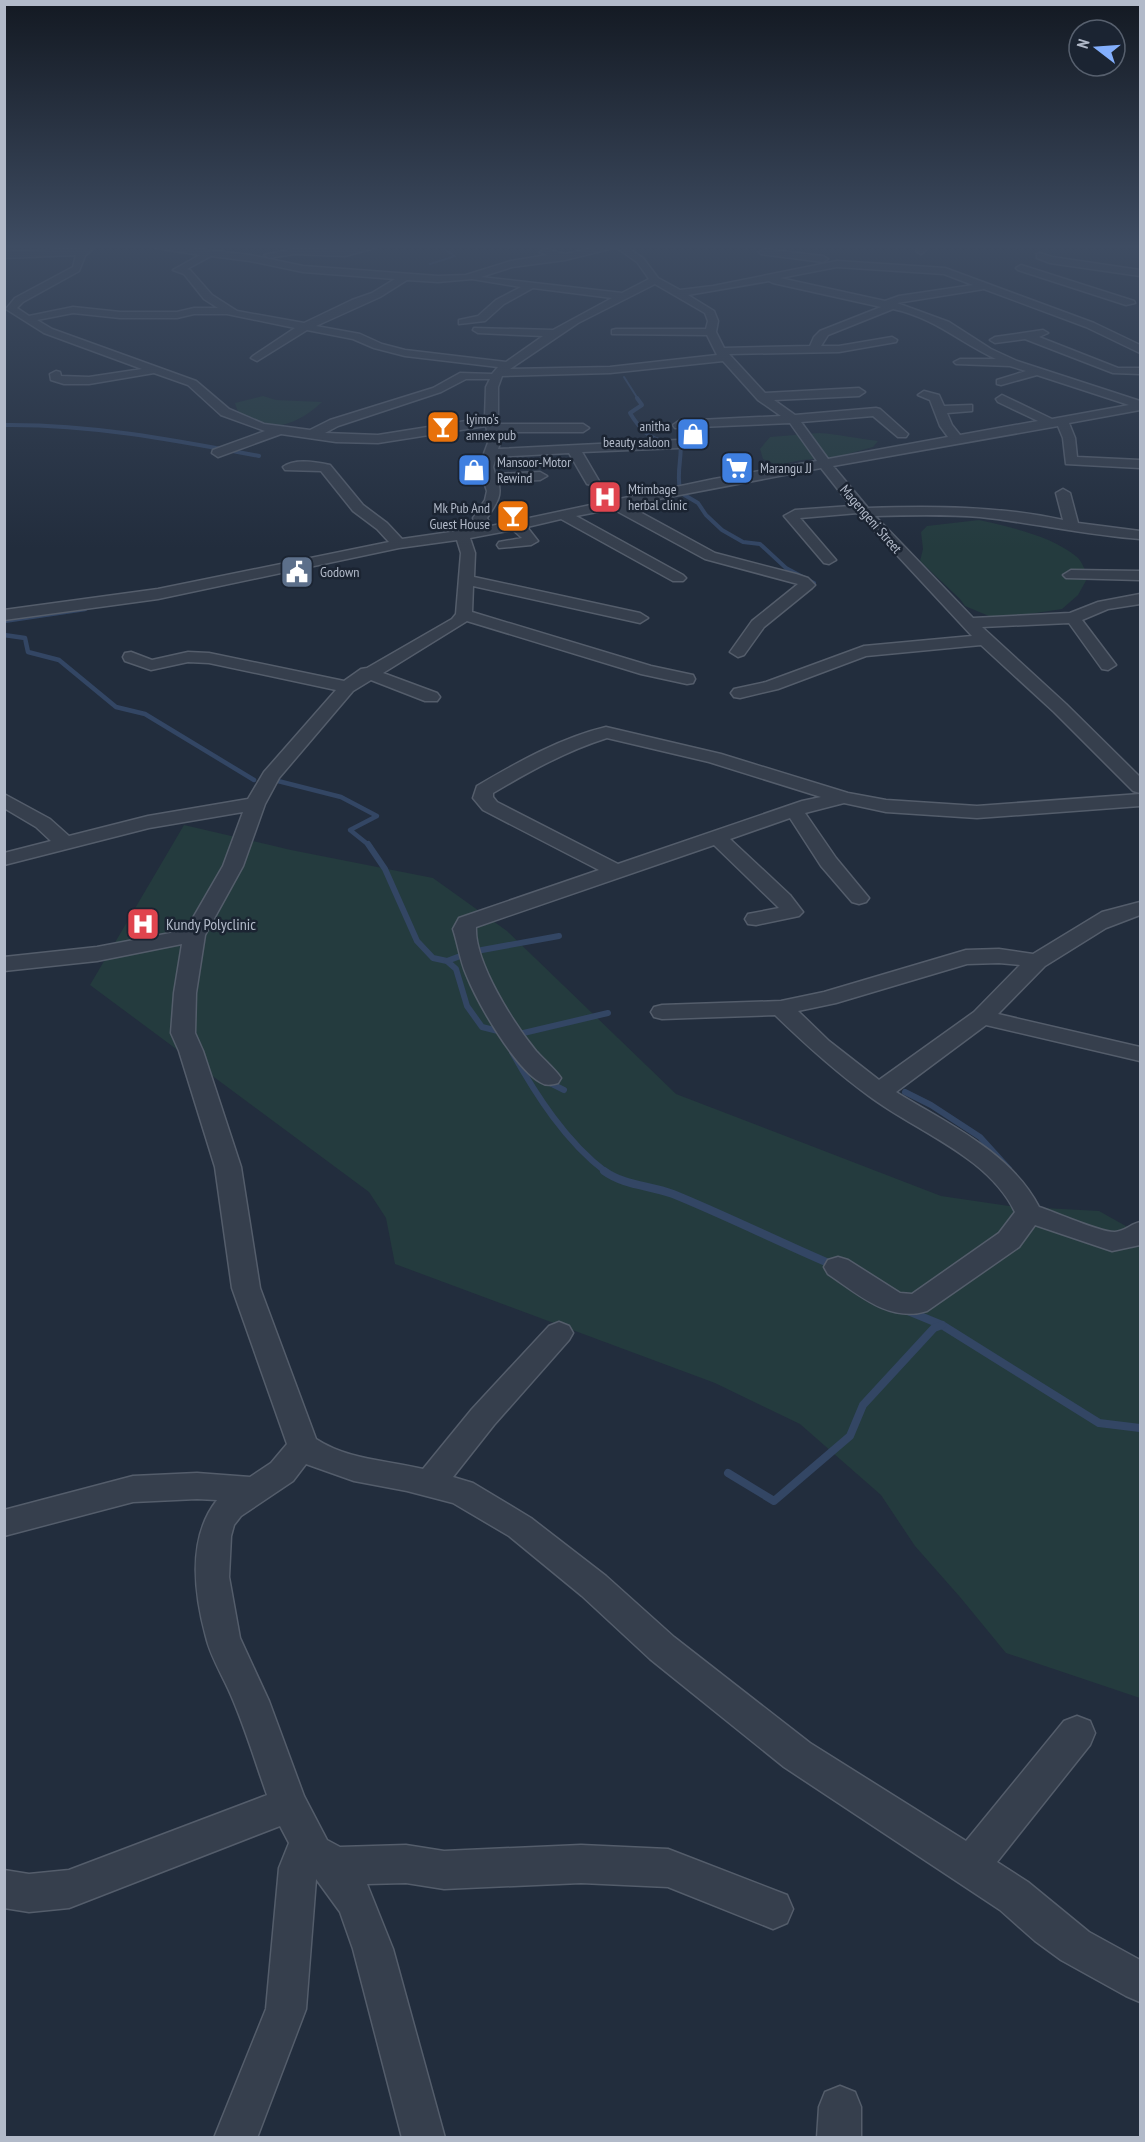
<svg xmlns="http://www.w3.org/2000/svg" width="1145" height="2142" viewBox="0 0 1145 2142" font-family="'PT Sans Narrow',sans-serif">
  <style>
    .green { fill: #243b3e }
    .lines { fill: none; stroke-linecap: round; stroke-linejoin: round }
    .stream-far4 { stroke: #334664; stroke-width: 2 }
    .stream-far3 { stroke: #334664; stroke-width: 4 }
    .stream-far2 { stroke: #334664; stroke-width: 4.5 }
    .stream-far1 { stroke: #334664; stroke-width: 6 }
    .stream { stroke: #334664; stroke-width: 8 }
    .minor-casing { stroke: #545d6b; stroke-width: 3 }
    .minor { fill: #363f4d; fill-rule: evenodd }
    .labels { text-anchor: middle; stroke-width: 5; stroke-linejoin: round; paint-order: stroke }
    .far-poi-label { font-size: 14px; fill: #b2bac9; stroke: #1b2432; text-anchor: start }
    .far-street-label { font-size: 14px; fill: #b2bac9; stroke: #1b2432 }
    .poi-label { font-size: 16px; fill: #b2bac9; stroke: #1b2432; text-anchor: start }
  </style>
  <rect width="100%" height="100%" fill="#222d3d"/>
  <g class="green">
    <path d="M263,396L276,400L322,402C311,412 297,422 282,425C272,428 249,422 241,415C238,412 236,407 235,403Z"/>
    <path d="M819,433C839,434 858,439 878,441L873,447L837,457L802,460L777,465L763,459L760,449L770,437Z"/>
    <path d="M979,520C1010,527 1052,536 1077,557C1082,561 1085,571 1088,577L1078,595L1062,609L996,619L965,606L960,599L920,561L923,549L921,532L927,526Z"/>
    <polygon points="184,825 291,850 433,878 507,931 676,1094 941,1196 1009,1206 1099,1211 1140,1234 1140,1698 1006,1653 960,1597 915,1546 881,1495 800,1424 715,1383 395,1264 386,1218 369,1192 90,985"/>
  </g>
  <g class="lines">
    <g class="stream-far4">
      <polyline points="430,264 455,256 443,248"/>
      <polyline points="624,377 638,399"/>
    </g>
    <g class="stream-far3">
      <path d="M637,398L642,405L630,413C639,428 649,439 666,442"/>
      <path d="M4,425C91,424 174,440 259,456"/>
      <path d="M677,442H680C683,455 676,471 680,489"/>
      <polyline points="681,493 698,503 706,515 722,530 743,542 760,544 786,568 814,583"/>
    </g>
    <g class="stream-far2">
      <polyline points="4,621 85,609"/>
      <polyline points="4,635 25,638 28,652 59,660 116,707 145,714 254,780"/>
      <polyline points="275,778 274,780 341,797 377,816 350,830 370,846"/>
    </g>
    <g class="stream-far1">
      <polyline points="368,844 385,869 417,941 433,958 447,961 456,969 467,1006 482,1027 502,1032"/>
      <polyline points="447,961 471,952 559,936"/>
      <polyline points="515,1035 608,1013"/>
      <path d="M512,1052C536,1095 566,1142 606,1172"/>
      <polyline points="546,1081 564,1090"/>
      <polyline points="905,1092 931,1105 980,1137 1009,1169"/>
    </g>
    <g class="stream">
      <path d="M604,1171C625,1186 649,1185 673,1194C727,1216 779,1242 833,1265"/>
      <polyline points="908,1311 942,1325 1099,1423 1140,1428"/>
      <polyline points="728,1473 774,1501 850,1436 863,1405 934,1328 942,1325"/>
    </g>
    <defs>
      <g id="minor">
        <path d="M93,248L85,256L79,271L23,302L17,308L29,316L73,307L120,312H177L194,308H218L204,299L184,274L173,270L200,255L156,248H189L250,255L303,266L438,276L466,275L511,261L547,255L540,252L545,249L565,254L594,248H614L565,260L512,267L481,277L622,293L649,279L637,262L617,248H628L643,258L658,278L680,290L713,286L837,261L945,268L1094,323L1140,345V353L1086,327L984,289L897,303L949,322L991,349L1017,361L1140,401V410L1069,423L1075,438L1077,457L1140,460V468L1066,464L1063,438L1058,426L833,466L868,508C932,506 999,506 1063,520L1056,493L1063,489L1070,493L1078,523L1140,531V539C1086,535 1034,523 980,517C945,514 910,515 875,516L973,618L1070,613L1098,602L1140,594V604L1108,609L1082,620L1116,665L1108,670L1102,669L1069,623L982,627L1066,704L1140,777V793L1133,791L1054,712L981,645L866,656L778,689L740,698L734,697L731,693L734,689L766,682L864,646L972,636L858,513L800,518L836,560L829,564L824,563L784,516L795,510L851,506L821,468L627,505L715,553L796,574L808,578L815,585L812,588L764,627L744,655L738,657L730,652L752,621L798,584L705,559L613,509L576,516L683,575L686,578L683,581H673L561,519L527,527L538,541L531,545L499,548L497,545L499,542L522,538L513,530L470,538L475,553L474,577L640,613L648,618L640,623L473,586L472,612L651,666L693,675L695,679L693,683L687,684L641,674L467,621L383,673L437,693L440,697L437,701H425L371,680L353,691L279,778L265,804L243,866L205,935L196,993L195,1033L203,1051L241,1167L260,1288L316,1439C348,1460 386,1460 423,1469L472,1409L549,1326L559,1322L569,1326L573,1333L569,1340L494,1425L453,1477L473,1483L531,1518L606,1576L674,1637L810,1743L966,1841L1064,1721L1077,1716L1090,1721L1095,1733L1090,1745L997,1862L1028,1882L1089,1932L1140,1960V2002L1126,1996L1061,1960L1035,1941L1000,1910L784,1767L650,1659L582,1596L509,1536L453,1503L407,1491L354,1481L306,1464L293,1481L241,1516L234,1525L231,1536L229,1577L240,1638L269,1701L304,1796L327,1840L340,1847L406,1845L444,1851L581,1845L668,1849L787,1895L793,1909L787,1923L773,1929L668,1887L581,1883L444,1889L406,1883L367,1884L393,1949L445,2138H402L353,1949L340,1912L316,1879L306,2009L257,2138H214L266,2009L279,1868L289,1843L280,1826L69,1908L29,1912L4,1908V1870L29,1874L69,1870L267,1795C256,1764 246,1731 233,1700C225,1679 211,1659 206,1637C194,1593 187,1538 217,1500L197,1499L133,1502L4,1536V1510L133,1476L197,1473L250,1477L271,1463L287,1444L232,1288L215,1167L179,1051L171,1033L174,993L182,944L97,961L4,971V957L97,947L186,930L223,866L243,812L149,828L4,865V853L51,841L36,827L4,808V794L50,819L69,836L148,816L248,799L264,772L336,690L209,663L188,662L151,670L125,661L123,657L125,653L131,652L152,660L188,652L209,653L344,681L361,669L367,668L452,619L456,614L461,553L457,540L399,548L158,599L4,620V610L158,589L389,542L377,529L353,511L321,471L285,470L283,467C294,458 317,462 330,465L363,505L387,523L402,539L478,528L473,518L485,500L487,491L479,467L489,440L486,426L378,443L336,442L281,434L218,457L212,453L213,450L265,431L221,415L188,385L154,373L89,384H64L51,380L50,374L56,371L60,372L61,376L89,377L142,369L44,333L6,309L15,298L73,267L76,255L4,258V252ZM211,256L250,261L303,272L395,279L372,293L352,300L304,323L237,311L212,295L190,270L187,269ZM837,267L944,274L973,285L899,296L885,301L780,278ZM472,279L521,287L496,300L478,316L459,320V324L485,321L504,304L533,288L612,298L553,330L474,328L473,330L478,333L543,336L506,362L405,350L382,344L360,334L316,326L380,297L407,280L438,282ZM769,281L773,283L881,307L820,331L814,337L810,346L724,348L716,332L718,321L714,311L688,295ZM655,284L705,313L708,321L706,329H616L612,330V334L707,335L717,355L610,367L510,369L578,323ZM893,309C935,318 959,342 996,359H960L954,362L956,364L1010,366L1026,371L997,380V384L1001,385L1037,375L1129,405L1052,419L1002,395L996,399L998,402L1038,421L960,435L952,425L947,413L972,411V405L944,406L939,395L924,391L918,395L930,400L940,426L948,437L828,459L801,422L873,416L898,437H906L908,434L880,409L876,408L795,415L774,400L859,396L865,392L859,388L765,393L729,354L839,352L896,342L897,340L892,337L839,346H821L828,335ZM73,313L120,318H177L194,314H227L295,328L253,356L251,358L257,361L307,330L353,339L374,348L405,356L498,367L492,374L460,373L433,388L330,420L310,430L264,424L229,409L196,381L52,329L37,320ZM723,361L758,400L781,416L679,421L673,425L675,428L790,423L817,461L714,479L491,526L487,518C495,505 503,497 498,482L540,480L547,476L540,472L495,474L493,467L496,457L569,453L587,484L592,485L599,481L582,452L678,448L684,444L678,440L498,449L501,440L499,432H583L589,428L583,424H498V387L502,376L610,373ZM466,379H490L486,387L485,418L378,435L325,433L338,426L441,392Z"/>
        <polygon points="375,248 345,256 294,254 269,258 264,255 294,249"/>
        <polygon points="918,248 928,248 921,254 916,251"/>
        <polygon points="764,249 823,256 828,259 823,262 761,254 759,252"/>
        <polygon points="1040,253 1052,257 1140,270 1140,276 1050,263 1037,258 1037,254"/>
        <polygon points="1021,265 1134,301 1135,303 1126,305 1018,270 1016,268"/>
        <polygon points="1043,330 1048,333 1039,337 1118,368 1140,368 1140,374 1113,373 1025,339 995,343 990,340 995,337"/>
        <polygon points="1071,570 1140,571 1140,580 1066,578 1063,575"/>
        <path d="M606,727L721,754L848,793L886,800L977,806L1140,794V806L977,818L886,812L844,803L805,813L836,858L869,898L866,902L859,904L852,902L821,866L790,818L730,839L790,895L803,912L799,916L756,925L748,924L745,919L748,914L779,908L714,845L476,927C474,962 514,1024 536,1051C544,1060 554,1068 561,1078L558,1083C551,1085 546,1086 540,1082C514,1067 477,1002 466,974C460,960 458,944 453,929L459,918L599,870L483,810L473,798L477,786C518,762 560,738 606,727ZM607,738L709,762L821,797L802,801L618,864L497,802L493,797V793C530,771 566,751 607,738Z"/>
        <path d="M1140,902V915L1106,928L1045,966L998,1014L1140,1047V1061L986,1025L896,1092C946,1123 1011,1152 1039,1207C1055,1212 1102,1233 1115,1232C1125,1231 1131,1224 1140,1222V1245L1112,1251L1035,1225L1019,1247L927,1311C889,1323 858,1294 828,1274L824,1267L828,1260L838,1257L848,1260L900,1293L912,1294L999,1233L1015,1212C988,1156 917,1132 869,1096C836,1072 805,1044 775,1015L662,1019L654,1017L651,1012L654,1007L662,1005L781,1001L824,992L966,950L999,949L1033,954L1102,912ZM999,963L1020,965L974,1012L879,1080L829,1041L798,1011L836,1003L967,964Z"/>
        <polygon points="840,2086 855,2092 861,2107 861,2138 817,2138 819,2107 825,2092"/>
      </g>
    </defs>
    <use href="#minor" class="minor-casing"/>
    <use href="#minor" class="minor"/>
  </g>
  <linearGradient id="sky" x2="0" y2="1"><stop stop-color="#131922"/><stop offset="0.45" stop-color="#3e4c62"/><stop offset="1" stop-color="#3e4c62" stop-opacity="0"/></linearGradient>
  <rect width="1145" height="548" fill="url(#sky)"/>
  <defs>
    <symbol id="bar-square" viewBox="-11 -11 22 22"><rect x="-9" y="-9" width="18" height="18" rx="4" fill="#e8710a" stroke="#1b2432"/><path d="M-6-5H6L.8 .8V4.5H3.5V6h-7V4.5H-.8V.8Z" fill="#fff"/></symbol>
    <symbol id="shop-square" viewBox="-11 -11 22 22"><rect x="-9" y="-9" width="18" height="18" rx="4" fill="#3f7fe0" stroke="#1b2432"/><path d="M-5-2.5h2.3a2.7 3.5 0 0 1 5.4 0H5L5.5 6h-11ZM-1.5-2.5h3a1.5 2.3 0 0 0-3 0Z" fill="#fff"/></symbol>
    <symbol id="supermarket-square" viewBox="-11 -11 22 22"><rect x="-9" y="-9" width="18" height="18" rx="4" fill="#3f7fe0" stroke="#1b2432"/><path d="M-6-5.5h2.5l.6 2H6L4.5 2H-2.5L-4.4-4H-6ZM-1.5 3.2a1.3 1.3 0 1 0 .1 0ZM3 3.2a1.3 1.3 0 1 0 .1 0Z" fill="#fff"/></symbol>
    <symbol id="hospital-square" viewBox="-11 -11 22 22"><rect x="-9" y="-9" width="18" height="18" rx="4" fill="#e0444e" stroke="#1b2432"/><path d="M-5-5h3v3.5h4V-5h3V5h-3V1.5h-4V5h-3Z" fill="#fff"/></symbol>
    <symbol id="civic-square" viewBox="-11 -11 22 22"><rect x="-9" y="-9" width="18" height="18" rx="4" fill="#5c6f8a" stroke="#1b2432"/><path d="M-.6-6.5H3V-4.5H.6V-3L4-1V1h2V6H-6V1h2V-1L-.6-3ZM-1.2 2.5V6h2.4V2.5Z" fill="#fff"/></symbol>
  </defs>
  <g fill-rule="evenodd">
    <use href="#bar-square" x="424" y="408" width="38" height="38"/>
    <use href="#shop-square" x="674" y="415" width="38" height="38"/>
    <use href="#supermarket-square" x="718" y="449" width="38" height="38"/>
    <use href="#shop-square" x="455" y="451" width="38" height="38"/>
    <use href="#hospital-square" x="586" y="478" width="38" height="38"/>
    <use href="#bar-square" x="494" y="497" width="38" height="38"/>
    <use href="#civic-square" x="278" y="553" width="38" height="38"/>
    <use href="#hospital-square" x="124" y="905" width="38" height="38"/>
  </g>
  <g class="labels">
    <g class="far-poi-label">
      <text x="466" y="424">lyimo's<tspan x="466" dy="16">annex pub</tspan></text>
      <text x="670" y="431" text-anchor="end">anitha<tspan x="670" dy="16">beauty saloon</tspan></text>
      <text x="497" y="467">Mansoor-Motor<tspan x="497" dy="16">Rewind</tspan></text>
      <text x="760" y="473">Marangu JJ</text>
      <text x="628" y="494">Mtimbage<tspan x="628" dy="16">herbal clinic</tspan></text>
      <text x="490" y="513" text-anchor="end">Mk Pub And<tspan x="490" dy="16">Guest House</tspan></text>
      <text x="320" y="577">Godown</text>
    </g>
    <g class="far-street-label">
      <text transform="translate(871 519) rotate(49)" y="5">Magengeni Street</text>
    </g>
    <g class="poi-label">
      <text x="166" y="930">Kundy Polyclinic</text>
    </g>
  </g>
  <rect width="1145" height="2142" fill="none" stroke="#b2bac9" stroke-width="12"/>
  <g transform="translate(1097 48) rotate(287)"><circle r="28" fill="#1b2432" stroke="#57606e" stroke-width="1.5"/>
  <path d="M0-4.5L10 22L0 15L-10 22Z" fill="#83affd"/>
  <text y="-9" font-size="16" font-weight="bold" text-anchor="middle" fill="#b2bac9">N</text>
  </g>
</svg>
